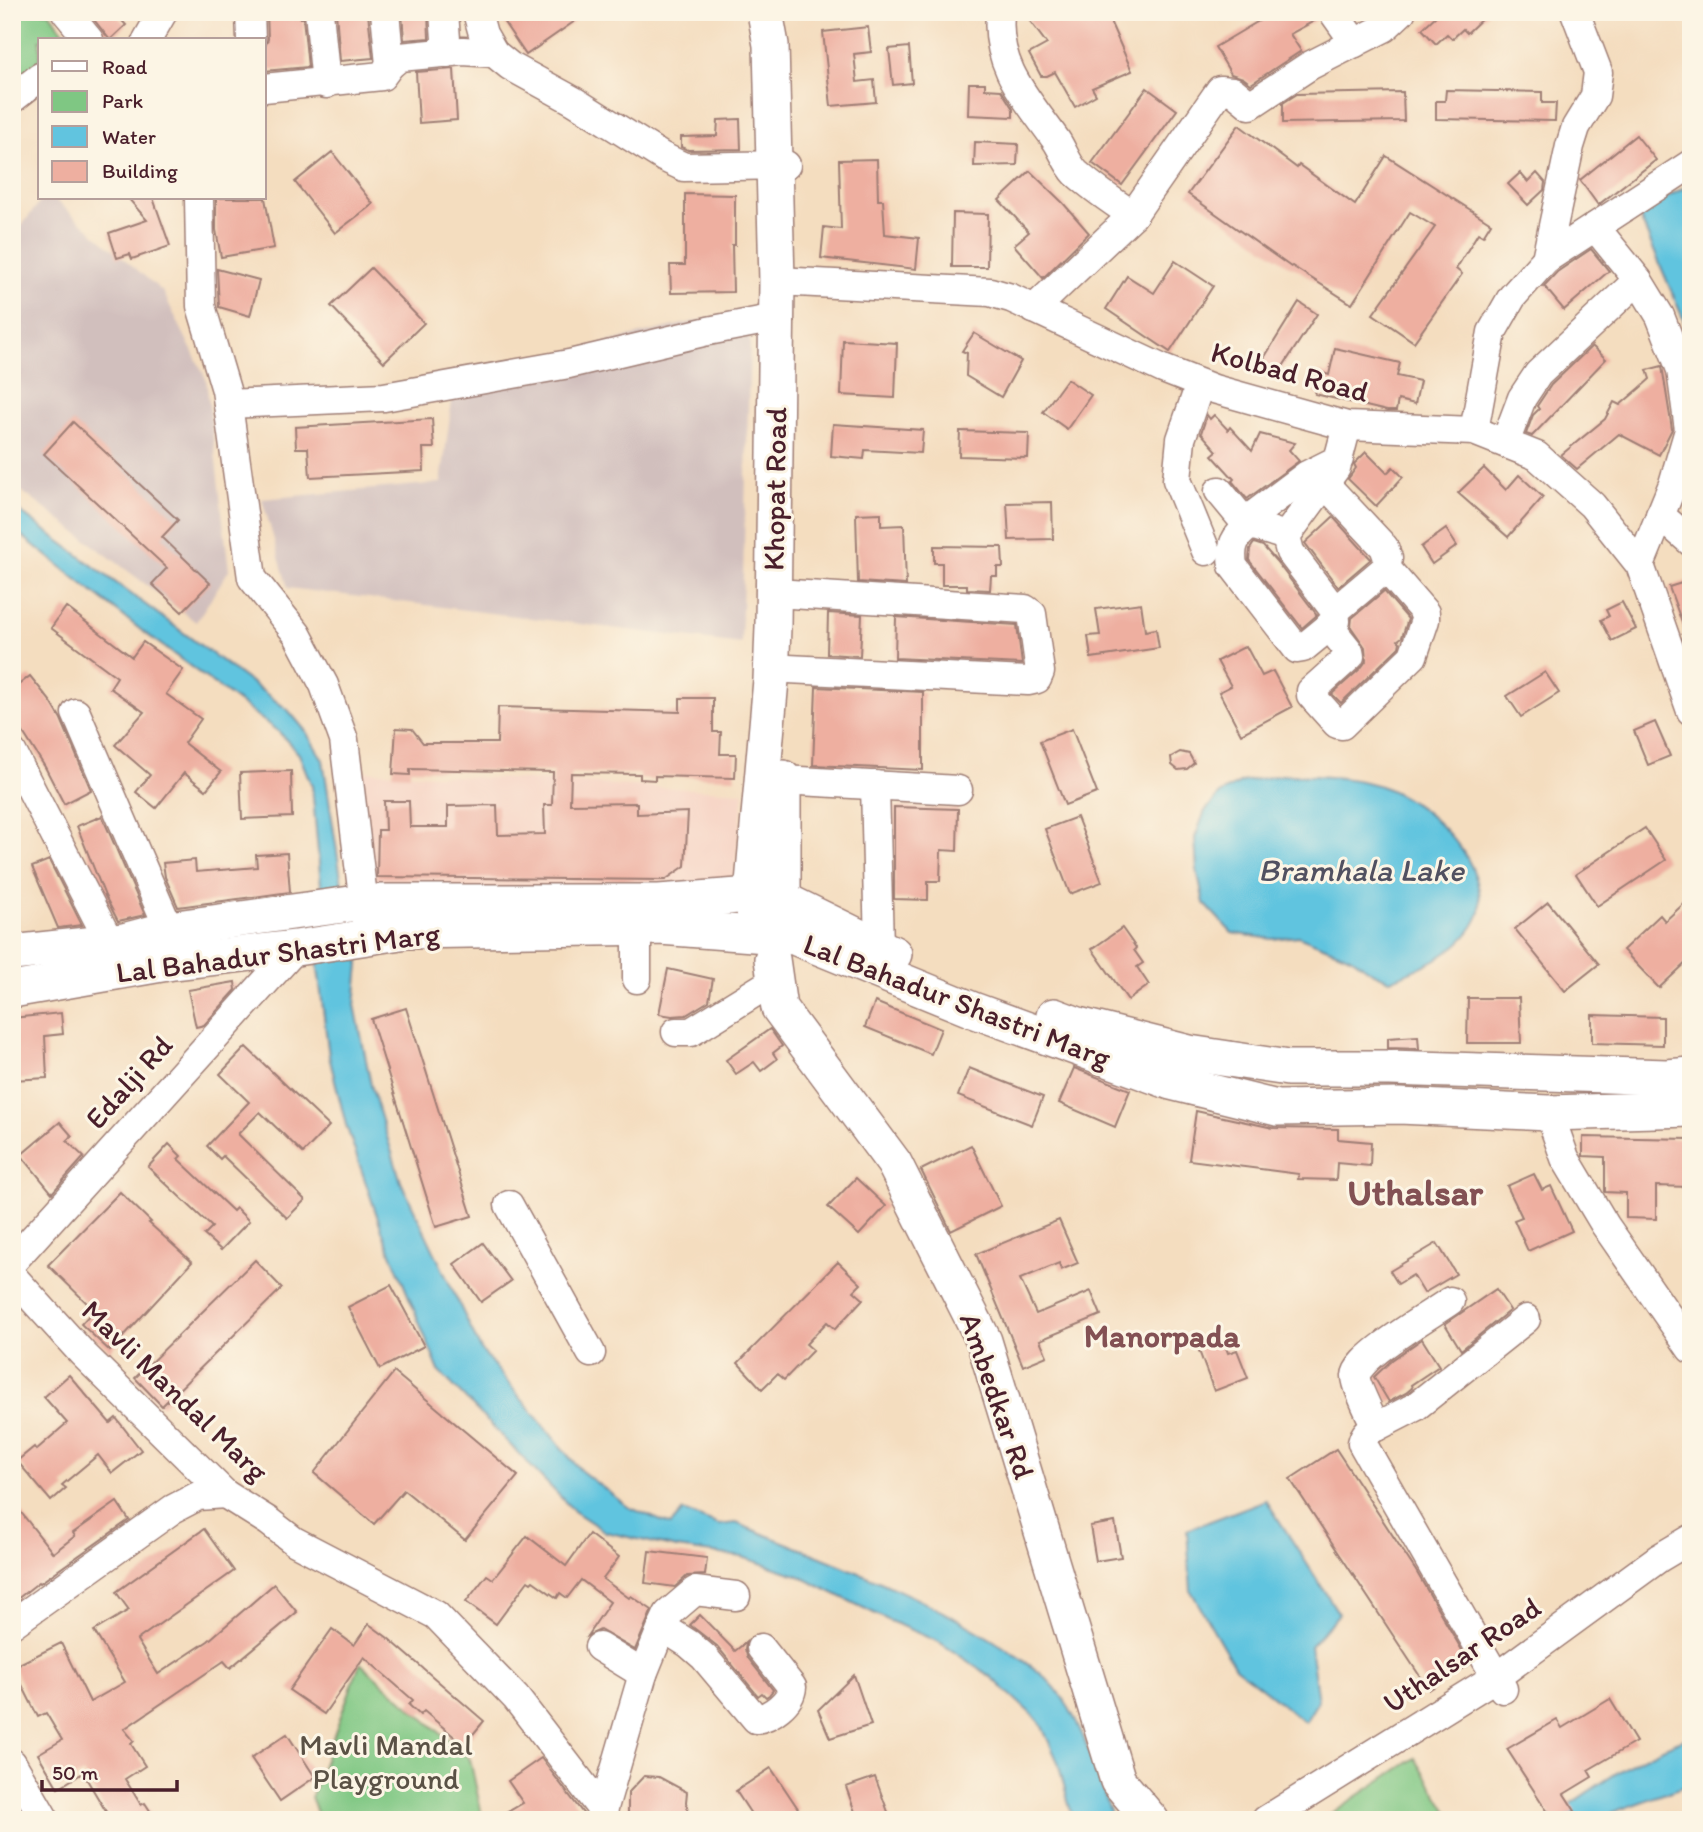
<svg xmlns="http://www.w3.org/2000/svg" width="1703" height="1832" viewBox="0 0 1703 1832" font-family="Itim,sans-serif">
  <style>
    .built { fill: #f6d2c3 }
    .industrial { fill: #d1bfbd }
    .green { fill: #7fc783; stroke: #647357; stroke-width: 2 }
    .water { fill: #61c4df; stroke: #567285; stroke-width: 2 }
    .building { fill: #eeafa0 }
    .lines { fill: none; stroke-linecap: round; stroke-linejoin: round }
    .minor-casing { stroke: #9f7e75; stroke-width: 31 }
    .major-casing { stroke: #9f7e75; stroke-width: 38 }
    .minor { stroke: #fff; stroke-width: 28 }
    .major { stroke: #fff; stroke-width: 35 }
    .labels { text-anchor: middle; stroke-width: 6; stroke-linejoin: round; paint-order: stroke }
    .street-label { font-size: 30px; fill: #4a1f2b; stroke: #fcf5e5 }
    .park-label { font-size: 30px; fill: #5a5145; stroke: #fcf5e5 }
    .water-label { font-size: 32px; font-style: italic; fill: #515161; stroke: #fcf5e5 }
    .neighbourhood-label { font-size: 32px; font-weight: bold; fill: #835154; stroke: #fcf5e5 }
    .district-label { font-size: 37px; font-weight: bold; fill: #835154; stroke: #fcf5e5 }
  </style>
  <rect width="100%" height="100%" fill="#fcf5e5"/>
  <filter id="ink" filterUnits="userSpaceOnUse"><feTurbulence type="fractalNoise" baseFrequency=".0143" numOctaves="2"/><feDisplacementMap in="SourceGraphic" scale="14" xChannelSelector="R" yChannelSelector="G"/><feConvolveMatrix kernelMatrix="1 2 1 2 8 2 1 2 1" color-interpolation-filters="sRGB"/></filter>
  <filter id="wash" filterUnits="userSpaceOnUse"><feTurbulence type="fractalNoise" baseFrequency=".00686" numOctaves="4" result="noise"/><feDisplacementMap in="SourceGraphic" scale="28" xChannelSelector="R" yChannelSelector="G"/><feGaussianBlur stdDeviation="1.57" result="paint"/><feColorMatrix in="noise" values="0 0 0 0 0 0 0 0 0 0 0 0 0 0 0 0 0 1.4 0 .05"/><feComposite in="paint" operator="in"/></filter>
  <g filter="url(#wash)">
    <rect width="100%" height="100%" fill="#f4ddbf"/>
    <polygon class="built" points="362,771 744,792 734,874 720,887 383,891 372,882"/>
    <g class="industrial">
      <polygon points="43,198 53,198 163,292 206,379 229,570 196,622 12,484 12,238"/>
      <polygon points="751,308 741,644 288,588 262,499 441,483 455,378"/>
    </g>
    <g class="green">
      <polygon points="12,12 49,12 65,34 59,40 40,40 40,60 12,89"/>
      <polygon points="360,1663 470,1759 483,1820 320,1820 311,1798"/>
      <polygon points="1415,1758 1453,1820 1321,1820"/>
    </g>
    <g class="water">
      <polygon points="1691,184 1691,355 1685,323 1638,213"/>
      <polygon points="12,506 288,710 305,730 323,760 343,891 322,896 312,786 299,754 279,732 141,630 12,528"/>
      <path d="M1282,775C1315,776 1358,776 1388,789C1429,808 1478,852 1480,900C1480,905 1481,911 1479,915C1465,950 1423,967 1390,980L1372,972L1351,957L1298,936L1272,939L1232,933L1204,903L1197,870L1195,838L1205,811L1221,793L1242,782Z"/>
      <path d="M360,954L355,1005L371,1085L401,1182L481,1350L580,1470L628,1507L671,1525L683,1511L719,1525L736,1523C827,1560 920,1593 1002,1646C1021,1659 1041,1671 1056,1689C1083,1723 1095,1770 1110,1811L1109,1820H1073L1058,1762L1040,1722L990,1676L939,1642L890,1621L797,1575L742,1557L677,1548L606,1532L574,1511L439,1371L384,1236L346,1125L329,1056L317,961Z"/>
      <polygon points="1266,1500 1339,1614 1310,1646 1318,1701 1305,1722 1235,1667 1191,1591 1187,1530"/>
      <path d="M1691,1737V1784L1613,1812L1600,1820H1546C1594,1789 1637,1754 1691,1737Z"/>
    </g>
    <g id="blocks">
      <g class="building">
        <polygon points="88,12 114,12 126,25 110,40"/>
        <polygon points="267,12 300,12 300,18 303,18 308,67 264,71 264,49 268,39"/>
        <polygon points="336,12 368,14 373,58 340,61"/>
        <polygon points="402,12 428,12 429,38 404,40"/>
        <polygon points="497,12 569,12 575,21 526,55"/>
        <polygon points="1023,12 1106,12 1132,71 1092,88 1096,95 1075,107 1055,72 1047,76 1041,76 1029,54 1047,44"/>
        <polygon points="1274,12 1317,12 1318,19 1290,34 1301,51 1251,84 1243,78 1231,74 1215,47"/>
        <polygon points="1440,12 1489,12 1467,33 1463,29 1452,39 1447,34 1436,44 1422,29"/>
        <polygon points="868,27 871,52 854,54 857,82 874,80 876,102 831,106 823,32"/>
        <polygon points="909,47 912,83 893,85 889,49"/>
        <polygon points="454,69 457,120 419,123 416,72"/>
        <polygon points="969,83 985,83 985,89 1001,90 1013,109 1013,117 968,115"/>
        <polygon points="1147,88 1177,110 1122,185 1092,163"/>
        <polygon points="1446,90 1542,92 1542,103 1556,103 1555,121 1436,119 1436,101 1445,101"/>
        <polygon points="1403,92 1404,121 1283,123 1283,103 1297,94"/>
        <polygon points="740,119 741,149 688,150 681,147 681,137 717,136 718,120"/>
        <polygon points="1239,125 1297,168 1299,165 1355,205 1386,156 1491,223 1483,236 1478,233 1456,269 1462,274 1414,342 1373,314 1435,227 1410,212 1352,304 1292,266 1291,267 1188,194"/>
        <polygon points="1636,135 1656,160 1598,205 1580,180"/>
        <polygon points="975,142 1018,144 1017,165 974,166"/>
        <polygon points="332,152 373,204 335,233 295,182"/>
        <polygon points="877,159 878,200 883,200 885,234 919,238 916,269 821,258 824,227 841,229 839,160"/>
        <polygon points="1030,171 1063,203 1089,233 1043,278 1014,245 1029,232 999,200"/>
        <polygon points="1520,173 1528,182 1537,173 1545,182 1544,190 1528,205 1508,184"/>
        <polygon points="685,194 735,195 735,245 732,245 733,292 671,293 670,265 685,265"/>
        <polygon points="128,198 153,198 170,246 132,259 130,254 117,258 109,233 147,220"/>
        <polygon points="216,198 265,198 274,248 221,257 216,230"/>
        <polygon points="953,213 988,214 987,267 952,267"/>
        <polygon points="1591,249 1609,271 1564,310 1544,286 1557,272"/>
        <polygon points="1175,261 1213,286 1170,352 1106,309 1127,276 1154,293"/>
        <polygon points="371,268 424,323 384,362 331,306"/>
        <polygon points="217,269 259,280 250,316 219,307"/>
        <polygon points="1299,302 1317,314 1276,377 1259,366"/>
        <polygon points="974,333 1021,361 1001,397 966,376 967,353 962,351"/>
        <polygon points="843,340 897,343 895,398 841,395"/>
        <polygon points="1592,346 1606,359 1532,436 1526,434 1533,415 1539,409 1537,406 1551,385"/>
        <polygon points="1335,348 1400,363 1397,376 1420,381 1415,404 1398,400 1396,411 1387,411 1315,394 1320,372 1329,375"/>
        <polygon points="1662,366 1672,429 1659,455 1619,434 1577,469 1561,455 1605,419 1614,402 1620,405 1640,388 1650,379 1647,370"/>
        <polygon points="1067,379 1091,395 1067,429 1043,412"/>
        <polygon points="1207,415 1210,419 1214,415 1228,430 1230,427 1252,451 1260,434 1295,443 1289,450 1299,461 1247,499 1232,481 1234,479 1212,455 1217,451 1201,433"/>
        <polygon points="432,419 434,448 423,448 424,471 310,477 308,448 296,448 295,427"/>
        <polygon points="73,422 178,520 162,537 210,583 182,612 152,584 167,568 44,454"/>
        <polygon points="833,424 923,430 921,453 865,450 864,459 831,456"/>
        <polygon points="960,431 1029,433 1028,458 959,456"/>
        <polygon points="1366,452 1387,473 1393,467 1403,477 1376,506 1348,479 1356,468 1354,464"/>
        <polygon points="1484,468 1506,490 1519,475 1543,497 1508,537 1458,493"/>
        <polygon points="1052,502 1053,539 1009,540 1007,503"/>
        <polygon points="881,513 881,526 904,525 906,585 858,582 856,514"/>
        <polygon points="1333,517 1371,559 1338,587 1305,543"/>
        <polygon points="1446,529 1457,546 1432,564 1421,547"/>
        <polygon points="1254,543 1263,546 1276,561 1317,615 1302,628 1249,560 1250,549"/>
        <polygon points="934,546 1002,547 1003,567 997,567 997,576 991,576 990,590 967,589 967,585 942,585 942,563 934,563"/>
        <polygon points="1691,580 1691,642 1689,642 1669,587"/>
        <polygon points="1384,591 1408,619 1402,637 1398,640 1400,642 1399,647 1341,703 1332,694 1361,668 1366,661 1365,647 1351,627 1352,618"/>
        <polygon points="1622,602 1636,629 1612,641 1601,620 1609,616 1606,610"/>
        <polygon points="1141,603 1145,631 1156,629 1159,648 1091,658 1088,636 1100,635 1096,609"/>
        <polygon points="66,607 132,657 143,642 183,670 166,694 201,719 184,743 221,772 206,790 184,773 156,808 136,792 150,775 115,745 144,712 110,688 117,677 51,628"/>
        <polygon points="828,613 862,615 860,656 827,654"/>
        <polygon points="896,617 1017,625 1022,664 895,658"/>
        <polygon points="1246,646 1262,676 1273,671 1292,707 1241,734 1219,692 1231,686 1217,661"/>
        <polygon points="1545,672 1559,693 1521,717 1507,696"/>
        <polygon points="30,676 51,702 61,719 91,790 64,804 45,767 12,715 12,690"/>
        <polygon points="816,687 923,692 923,770 813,765"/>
        <polygon points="680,698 713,698 713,732 721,732 720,754 736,754 735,778 655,776 655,780 640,779 640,774 571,773 570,804 637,803 637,814 688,812 685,866 665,880 377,877 378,830 385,830 384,801 409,801 410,827 448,827 448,806 497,805 498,835 545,834 544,805 552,805 553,772 410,769 410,775 393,774 396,728 412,729 423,743 497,743 498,707 680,712"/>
        <polygon points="1655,722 1670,756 1648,765 1634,731"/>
        <polygon points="1072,729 1097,793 1065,805 1040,741"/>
        <polygon points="1180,752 1189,754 1194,763 1187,769 1178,770 1172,765 1171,757"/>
        <polygon points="291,771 292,817 242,819 240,773"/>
        <polygon points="894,807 958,809 957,851 941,850 940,881 928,881 928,900 894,899"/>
        <polygon points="102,816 145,915 118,921 105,896 77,826"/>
        <polygon points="1077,817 1102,882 1070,894 1045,829"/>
        <polygon points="1645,828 1666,860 1597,906 1576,874"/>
        <polygon points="287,853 290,892 178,907 165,877 163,863 195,860 196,872 257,867 256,855"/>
        <polygon points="49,860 82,925 58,928 32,867"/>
        <polygon points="1691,897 1691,958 1659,988 1623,950 1660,915 1665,921"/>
        <polygon points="1548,902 1599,964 1565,991 1515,929"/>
        <polygon points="1122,928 1136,948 1134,950 1143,963 1137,967 1149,985 1128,1000 1092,949"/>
        <polygon points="668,969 713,979 709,1001 686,1015 672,1016 659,1014"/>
        <polygon points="235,982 236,990 204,1025 196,1027 188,990"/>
        <polygon points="1468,998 1519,998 1521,1043 1467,1043"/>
        <polygon points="875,1002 941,1029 931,1054 865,1027"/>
        <polygon points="406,1008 472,1216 436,1227 371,1019"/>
        <polygon points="61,1013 63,1034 45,1036 47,1078 12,1080 12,1018"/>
        <polygon points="1592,1015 1663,1017 1663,1045 1592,1043"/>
        <polygon points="770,1029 782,1046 773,1053 777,1059 761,1071 754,1062 736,1074 726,1060"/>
        <polygon points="1418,1036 1419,1049 1388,1048 1388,1038"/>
        <polygon points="246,1047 329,1126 303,1153 260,1112 238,1134 305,1200 287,1218 223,1156 220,1159 207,1146 249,1102 220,1074"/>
        <polygon points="969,1068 1043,1097 1032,1125 958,1096"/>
        <polygon points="1074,1068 1130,1090 1115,1127 1059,1103"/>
        <polygon points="1196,1111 1273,1128 1338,1129 1338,1139 1371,1142 1370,1166 1337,1163 1336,1180 1298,1179 1299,1174 1189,1160"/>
        <polygon points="60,1122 72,1136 67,1141 84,1157 52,1193 21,1155"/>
        <polygon points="1583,1137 1691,1139 1691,1187 1656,1186 1656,1219 1626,1218 1626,1193 1605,1192 1605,1157 1583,1156"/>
        <polygon points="169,1144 181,1156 178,1159 233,1211 236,1208 249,1221 221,1250 204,1235 212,1227 148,1167"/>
        <polygon points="971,1145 1001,1206 951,1231 921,1170"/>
        <polygon points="1534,1174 1542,1190 1551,1186 1572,1231 1528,1251 1514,1220 1522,1217 1507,1186"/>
        <polygon points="856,1178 886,1206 859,1235 828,1207"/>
        <polygon points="120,1192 151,1222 149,1223 192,1262 110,1351 81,1324 94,1310 48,1265"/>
        <polygon points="1059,1220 1078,1263 1061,1270 1059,1263 1020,1279 1036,1314 1091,1291 1101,1315 1040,1340 1047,1356 1023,1366 976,1254"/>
        <polygon points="483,1243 511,1281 481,1302 454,1264"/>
        <polygon points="1437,1243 1456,1274 1424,1293 1413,1275 1398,1284 1390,1271"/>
        <polygon points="255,1260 282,1288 162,1406 135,1378"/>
        <polygon points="838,1262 861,1284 854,1291 863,1299 835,1329 827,1322 806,1344 813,1350 784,1380 777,1374 762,1389 738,1363"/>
        <polygon points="391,1285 424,1346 380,1369 348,1307"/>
        <polygon points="1496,1289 1510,1310 1461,1350 1445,1324"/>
        <polygon points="1223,1339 1228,1353 1237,1350 1248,1378 1214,1391 1198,1348"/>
        <polygon points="1422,1339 1439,1366 1411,1385 1412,1388 1406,1393 1389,1402 1374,1377 1392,1360"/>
        <polygon points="394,1372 518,1476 465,1540 404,1490 374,1524 314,1473"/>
        <polygon points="69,1375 110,1423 116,1418 141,1450 112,1473 98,1455 62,1485 66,1488 51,1501 17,1461 34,1447 36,1450 67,1423 44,1397"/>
        <polygon points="1336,1449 1416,1571 1470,1664 1429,1690 1290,1479"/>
        <polygon points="12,1501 53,1553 75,1536 73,1533 117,1502 129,1520 40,1583 39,1582 12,1603"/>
        <polygon points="1115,1522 1121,1557 1096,1561 1090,1526"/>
        <polygon points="204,1529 234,1571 137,1640 158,1674 208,1641 274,1584 297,1612 230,1668 224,1661 124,1729 134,1741 131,1744 145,1766 125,1779 141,1805 145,1803 156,1820 111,1820 83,1773 58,1788 38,1754 62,1740 46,1713 38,1717 13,1667 61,1643 90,1702 125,1682 94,1631 129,1610 116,1592"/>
        <polygon points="589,1534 619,1557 603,1579 629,1598 631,1596 652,1610 635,1650 600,1630 587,1636 610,1602 581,1580 567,1598 560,1593 557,1598 533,1581 531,1583 528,1581 496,1624 466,1602 487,1575 493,1579 527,1536 566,1566"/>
        <polygon points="649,1551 707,1558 705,1575 687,1576 675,1587 645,1583"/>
        <polygon points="700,1615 735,1651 746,1642 745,1650 748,1658 773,1690 769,1695 766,1697 762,1693 758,1696 717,1646 690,1625"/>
        <polygon points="369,1624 388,1638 484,1721 464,1745 424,1711 420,1715 409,1705 413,1700 364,1657 324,1714 289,1690 332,1629 354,1645"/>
        <polygon points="854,1675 871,1725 830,1738 818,1710"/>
        <polygon points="1610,1699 1636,1742 1588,1770 1592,1777 1564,1794 1575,1811 1561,1820 1553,1820 1507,1749 1557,1720 1562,1728"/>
        <polygon points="287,1734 315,1777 280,1801 251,1758"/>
        <polygon points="541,1758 588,1820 494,1820 523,1803 508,1781"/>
        <polygon points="771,1768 799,1810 783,1820 755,1820 736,1791"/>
        <polygon points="644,1776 659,1777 687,1792 686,1802 690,1820 628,1820 628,1793"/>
        <polygon points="875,1777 891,1820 858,1820 846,1787"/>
      </g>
    </g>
  </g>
  <g filter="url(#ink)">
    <use href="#blocks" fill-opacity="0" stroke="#9f7e75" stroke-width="2"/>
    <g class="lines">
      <defs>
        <g id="minor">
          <polyline points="66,12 89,40"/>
          <polyline points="250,12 251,40"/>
          <polyline points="319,12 326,84"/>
          <polyline points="385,12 390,65"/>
          <polyline points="444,12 447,53"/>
          <polyline points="477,12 483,34 494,53 510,66 574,101 663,157 684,167 786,165"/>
          <polyline points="1333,12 1355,43"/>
          <path d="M1000,15C995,67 1028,100 1056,140C1063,150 1067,164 1076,173C1094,189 1113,202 1133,215"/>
          <polyline points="147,40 163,12"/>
          <polyline points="264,88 382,76 390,65 400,57 463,51 494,53"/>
          <polyline points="12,99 40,77"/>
          <polyline points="199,198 201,306 226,390 252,578 297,634 324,685 344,740 366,922"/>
          <polyline points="1595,227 1638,280 1660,316 1681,370 1689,430 1673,484 1640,565"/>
          <polyline points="1546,259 1570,146 1576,127 1595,96 1598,72 1575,12"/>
          <polyline points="777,281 990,292 1011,298 1163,369 1214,389 1347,426 1474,431 1537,456 1592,505 1640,565 1691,711"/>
          <polyline points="1034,309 1133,215 1220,90 1233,91 1250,105 1309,66 1384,28 1401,12"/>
          <polyline points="1200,384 1181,439 1177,480 1206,551"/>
          <polyline points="228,404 384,397 569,364 708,331 776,318"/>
          <polyline points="1474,431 1492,332 1512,297 1546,259 1691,164"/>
          <polyline points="1505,443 1522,398 1538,374 1638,280"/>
          <polyline points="1325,484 1384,547 1388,558 1386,568 1335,611"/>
          <polyline points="1219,491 1243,520 1247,520 1307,475 1339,459"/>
          <polyline points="1660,515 1691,542"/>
          <path d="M1286,536L1251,525C1234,536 1230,546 1233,566L1297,649L1303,648L1336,621L1335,611L1290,552L1286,536L1336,468L1347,426"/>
          <polyline points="1329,626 1349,651 1350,656 1311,691 1311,695 1337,724 1342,725 1413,656 1425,620 1425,613 1386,568"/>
          <polyline points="788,669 1028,681 1037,679 1040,672 1032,614 1025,609 791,594"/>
          <polyline points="76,713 169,929"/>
          <polyline points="12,752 110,943"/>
          <polyline points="782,780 958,790"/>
          <polyline points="875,785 879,948"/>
          <polyline points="637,928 637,979"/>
          <polyline points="676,1032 691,1032 775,980"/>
          <polyline points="1549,1113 1565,1158 1605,1225 1691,1349"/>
          <polyline points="509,1205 591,1353"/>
          <polyline points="12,1262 296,948"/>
          <polyline points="12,1276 83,1354 225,1494 268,1521 294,1541 436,1615 516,1698 603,1811 605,1820"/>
          <path d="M1450,1301C1432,1314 1357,1357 1356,1376C1355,1384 1372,1418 1376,1427C1368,1430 1364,1434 1362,1443L1503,1689"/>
          <polyline points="1376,1427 1415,1407 1526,1319"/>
          <polyline points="12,1624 173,1509 198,1496 225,1494"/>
          <path d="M662,1627L689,1644L704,1657L756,1719C771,1717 791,1702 792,1687L761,1648"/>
          <polyline points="599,1647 643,1674"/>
          <polyline points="12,1763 45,1820"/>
          <polyline points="603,1811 643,1674 662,1627 668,1614 695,1591 736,1596"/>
          <polyline points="1266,1820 1496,1677 1659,1558 1691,1539"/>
        </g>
        <g id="major">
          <polyline points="783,778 783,922"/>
          <polyline points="755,917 752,895 771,680 773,627 777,281 771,45 765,12"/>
          <polyline points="12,953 124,941 169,929 365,902 659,902 752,895 784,900 894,954"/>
          <polyline points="772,959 779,1008 894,1163 984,1341 1118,1781 1151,1820"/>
          <polyline points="12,990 173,962 296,948 407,931 660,927 794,937 973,1010 1171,1082 1277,1108 1399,1106 1549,1113 1691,1109"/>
          <polyline points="1054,1016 1078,1025 1189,1053 1288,1068 1390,1068 1667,1077 1691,1075"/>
        </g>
      </defs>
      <use href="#minor" class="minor-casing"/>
      <use href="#major" class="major-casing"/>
      <use href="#minor" class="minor"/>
      <use href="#major" class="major"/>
    </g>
  </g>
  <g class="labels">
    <g class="street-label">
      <text transform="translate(1290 372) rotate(15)" y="10">Kolbad Road</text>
      <text transform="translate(775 489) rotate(-89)" y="10">Khopat Road</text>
      <text transform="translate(278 953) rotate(-7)" y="10">Lal Bahadur Shastri Marg</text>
      <text transform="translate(957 1001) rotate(21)" y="10">Lal Bahadur Shastri Marg</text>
      <text transform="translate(129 1082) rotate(-48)" y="10">Edalji Rd</text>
      <text transform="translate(175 1391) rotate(44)" y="10">Mavli Mandal Marg</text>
      <text transform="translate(997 1396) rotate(71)" y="10">Ambedkar Rd</text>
      <text transform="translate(1462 1655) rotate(-34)" y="10">Uthalsar Road</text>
    </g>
    <g class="park-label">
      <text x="386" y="1755">Mavli Mandal<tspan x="386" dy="34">Playground</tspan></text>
    </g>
    <g class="water-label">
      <text x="1361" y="881">Bramhala Lake</text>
    </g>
    <g class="neighbourhood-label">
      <text x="1162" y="1347">Manorpada</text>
    </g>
    <g class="district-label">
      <text x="1415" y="1205">Uthalsar</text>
    </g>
  </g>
  <rect width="1703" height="1832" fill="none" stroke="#fcf5e5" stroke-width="42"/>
  <rect x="38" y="38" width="228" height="161" fill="#fcf5e5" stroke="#b59f9b" stroke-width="2"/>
  <rect x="52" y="61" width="35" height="10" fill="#ffffff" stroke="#b59f9b" stroke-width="2"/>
  <text x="102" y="74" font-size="21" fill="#4a1f2b">Road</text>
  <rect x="52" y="91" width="35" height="21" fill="#7fc783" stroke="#b59f9b" stroke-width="2"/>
  <text x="102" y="108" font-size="21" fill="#4a1f2b">Park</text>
  <rect x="52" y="126" width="35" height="21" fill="#61c4df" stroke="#b59f9b" stroke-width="2"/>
  <text x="102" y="144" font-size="21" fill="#4a1f2b">Water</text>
  <rect x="52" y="161" width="35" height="21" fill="#eeafa0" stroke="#b59f9b" stroke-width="2"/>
  <text x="102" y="178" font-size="21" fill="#4a1f2b">Building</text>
  <path d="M42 1780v10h135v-10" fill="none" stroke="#4a1f2b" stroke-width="3.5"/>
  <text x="52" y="1780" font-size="21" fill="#4a1f2b" stroke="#fcf5e5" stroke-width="5" paint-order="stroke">50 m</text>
</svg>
